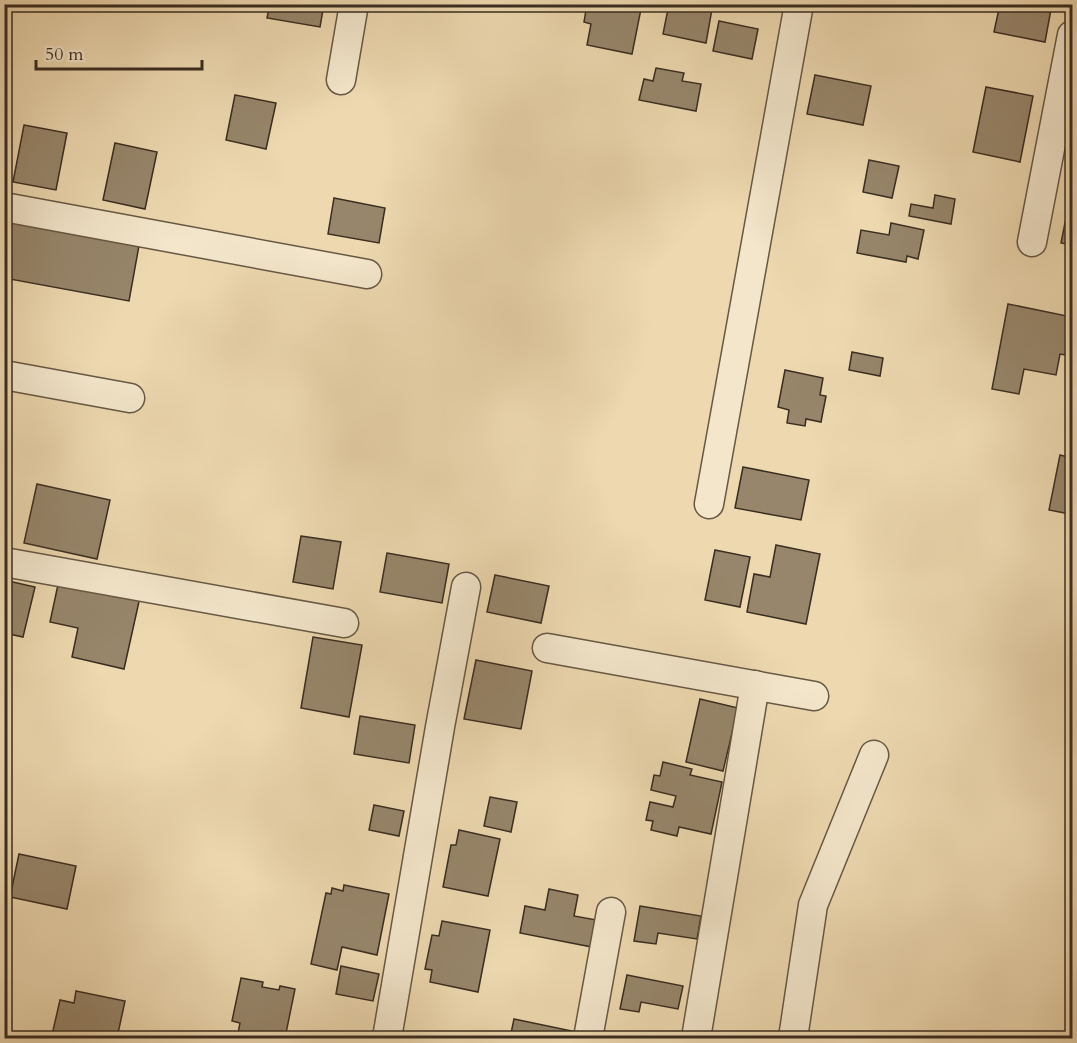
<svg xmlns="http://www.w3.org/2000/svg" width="1077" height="1043" viewBox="0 0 1077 1043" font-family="Cardo,serif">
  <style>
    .building { fill: #97866b; stroke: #3a2d21; stroke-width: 1.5 }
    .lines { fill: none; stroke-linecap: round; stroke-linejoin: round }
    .minor-casing { stroke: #675844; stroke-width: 31 }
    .minor { stroke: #f3e6cb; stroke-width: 28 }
  </style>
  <rect width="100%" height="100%" fill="#edd8af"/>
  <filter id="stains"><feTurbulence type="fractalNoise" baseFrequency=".00333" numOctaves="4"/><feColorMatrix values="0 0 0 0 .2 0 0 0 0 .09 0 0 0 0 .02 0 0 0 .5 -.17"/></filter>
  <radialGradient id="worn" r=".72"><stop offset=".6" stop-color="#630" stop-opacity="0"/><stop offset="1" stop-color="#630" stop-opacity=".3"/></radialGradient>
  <g class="building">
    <polygon points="270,4 324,4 320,27 267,18"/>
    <polygon points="587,4 642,4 632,54 587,45 591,24 584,22"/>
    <polygon points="669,4 690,4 712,9 706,43 663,34"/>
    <polygon points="1000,4 1052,4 1045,42 994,32"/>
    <polygon points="719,21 758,29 752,59 713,51"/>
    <polygon points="656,68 684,73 682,81 701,84 696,111 639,100 644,79 653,81"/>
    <polygon points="815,75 871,86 863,125 807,114"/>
    <polygon points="986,87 1033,96 1020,162 973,152"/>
    <polygon points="235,95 276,103 266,149 226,140"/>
    <polygon points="24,125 67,133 56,190 13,182"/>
    <polygon points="115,143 157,152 145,209 103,200"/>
    <polygon points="869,160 899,166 892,198 863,192"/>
    <polygon points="935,195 955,199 951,224 909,216 911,204 933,208"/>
    <polygon points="334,198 385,208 379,243 328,234"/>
    <polygon points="1068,208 1072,209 1072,245 1061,243"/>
    <polygon points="4,215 140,240 129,301 4,278"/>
    <polygon points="891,223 924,230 918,259 907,256 906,262 857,253 861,230 889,235"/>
    <polygon points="1008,304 1072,317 1072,360 1071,360 1071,356 1060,354 1056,375 1024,369 1019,394 992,389"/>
    <polygon points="852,352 883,358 880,376 849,370"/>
    <polygon points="785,370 823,378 820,395 826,396 821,422 806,419 805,426 787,423 789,410 778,407"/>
    <polygon points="1060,455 1072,458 1072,498 1070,514 1049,510"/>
    <polygon points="743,467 809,480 801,520 735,508"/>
    <polygon points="37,484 110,500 97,559 24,543"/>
    <polygon points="301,536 341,542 333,589 293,582"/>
    <polygon points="776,545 820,554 806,624 747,612 754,574 770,577"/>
    <polygon points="715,550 750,557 740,607 705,600"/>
    <polygon points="387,553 449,564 442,603 380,592"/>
    <polygon points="495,575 549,586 541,623 487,612"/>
    <polygon points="4,580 35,587 23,637 4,633"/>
    <polygon points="59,580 140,597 124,669 72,657 78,628 50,622"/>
    <polygon points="313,637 362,645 349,717 301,708"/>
    <polygon points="476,660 532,671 521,729 464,719"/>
    <polygon points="700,699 738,708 723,771 686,762"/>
    <polygon points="360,716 415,725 409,763 354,754"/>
    <polygon points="663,762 692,769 690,775 722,782 711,834 679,827 677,836 651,830 653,821 646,820 650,802 673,807 676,796 651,790 654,775 660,776"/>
    <polygon points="490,797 517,802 511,832 484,826"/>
    <polygon points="374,805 404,811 399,836 369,830"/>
    <polygon points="459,830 500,839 488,896 443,887 451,845 456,845"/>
    <polygon points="19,854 76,866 67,909 10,897"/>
    <polygon points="344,885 389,894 377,955 342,947 337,970 311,964 326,893 331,894 332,888 343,891"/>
    <polygon points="549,889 578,895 574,916 602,921 597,948 520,933 525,906 545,910"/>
    <polygon points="640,906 701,916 697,939 658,933 656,944 634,941"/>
    <polygon points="442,921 490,930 478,992 430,982 432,970 425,969 432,935 439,936"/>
    <polygon points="341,966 379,974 373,1001 336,994"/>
    <polygon points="627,975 683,986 678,1009 641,1002 639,1012 620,1009"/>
    <polygon points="241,978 263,982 262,987 279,990 280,986 295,989 285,1038 237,1038 240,1023 232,1021"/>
    <polygon points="76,991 125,1001 117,1038 68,1038 52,1035 60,1000 74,1003"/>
    <polygon points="514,1019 572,1031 571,1038 510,1038"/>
  </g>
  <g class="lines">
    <defs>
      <g id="minor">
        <polyline points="341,80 354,4"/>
        <polyline points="4,207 367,274"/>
        <polyline points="1032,242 1072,35"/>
        <polyline points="4,375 130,398"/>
        <polyline points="709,504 799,4"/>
        <polyline points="4,562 344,623"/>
        <polyline points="547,648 814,696"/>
        <polyline points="387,1038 440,727 466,587"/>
        <polyline points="588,1038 611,912"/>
        <polyline points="696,1038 755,685"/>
        <polyline points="793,1038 813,905 874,755"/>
      </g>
    </defs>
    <use href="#minor" class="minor-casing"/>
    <use href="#minor" class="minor"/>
  </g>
  <rect width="1077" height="1043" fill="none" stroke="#edd8af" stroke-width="24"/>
  <rect x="6" y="6" width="1065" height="1031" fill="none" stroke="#3a2d21" stroke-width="3"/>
  <rect x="12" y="12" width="1053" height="1019" fill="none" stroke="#3a2d21" stroke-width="1.5"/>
  <path d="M36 60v9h166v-9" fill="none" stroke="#3a2d21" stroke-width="3"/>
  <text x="45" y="60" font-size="18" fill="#3a2d21" stroke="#f3e6cb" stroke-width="4.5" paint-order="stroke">50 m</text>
  <rect width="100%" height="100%" filter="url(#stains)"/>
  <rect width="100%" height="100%" fill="url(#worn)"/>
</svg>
